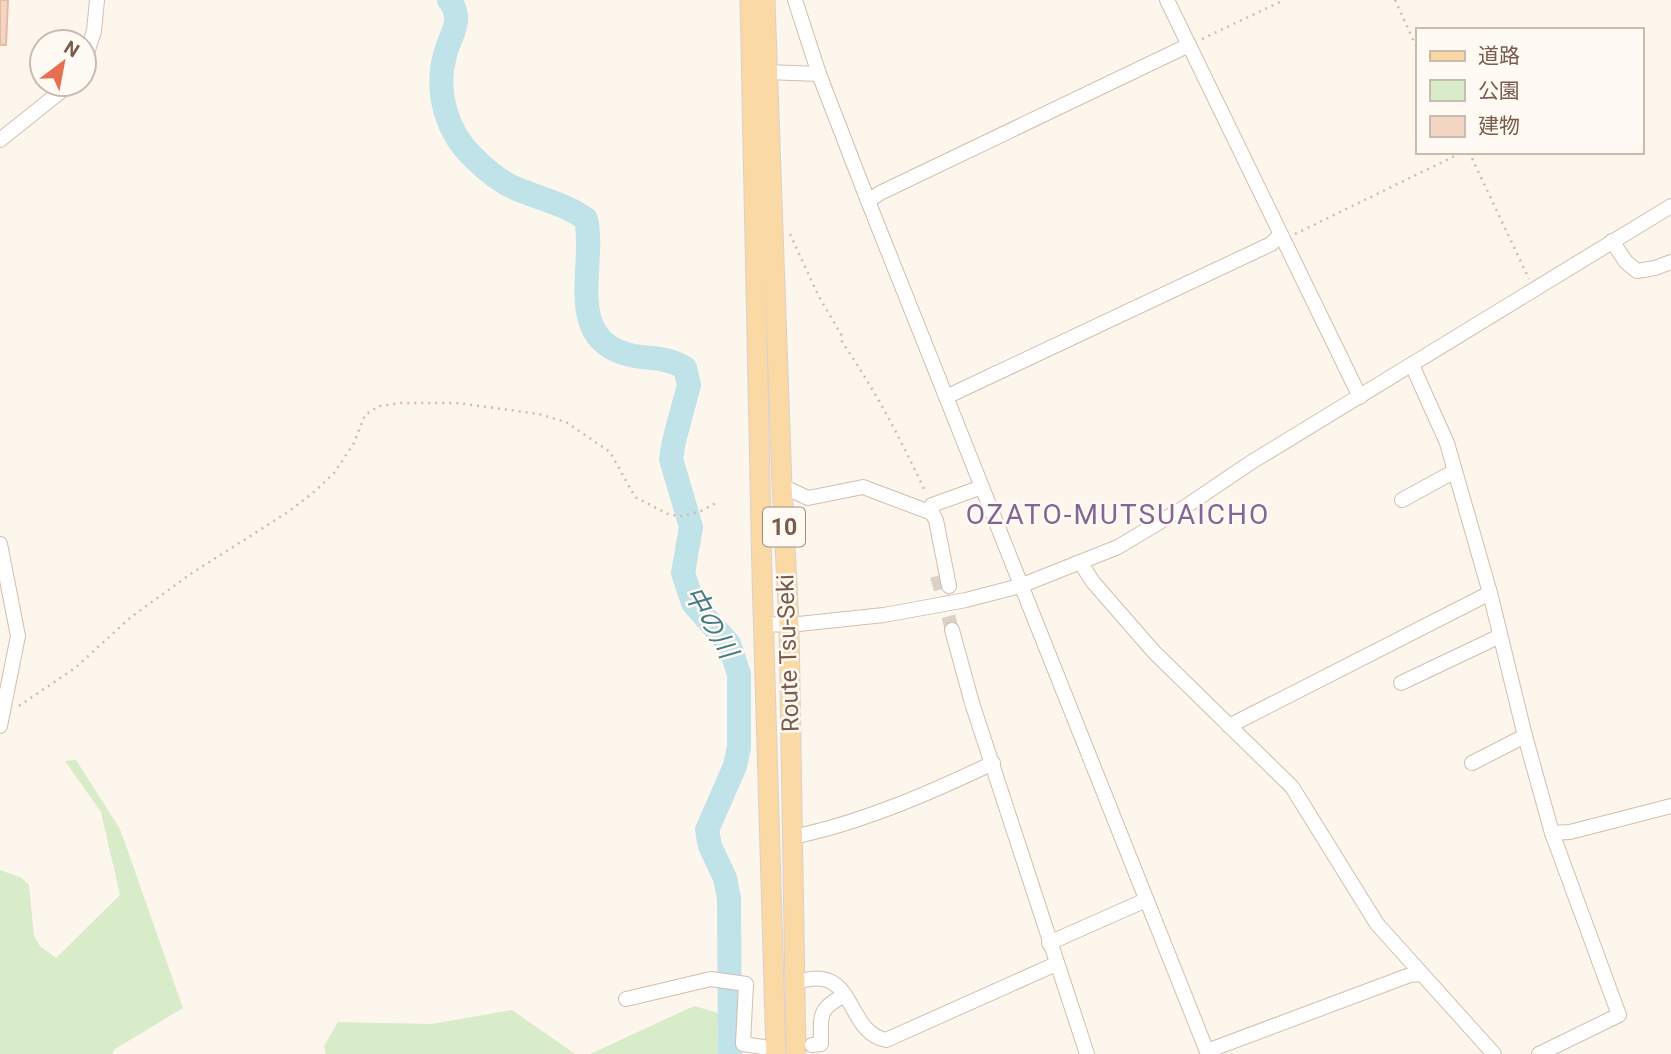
<svg xmlns="http://www.w3.org/2000/svg" width="1671" height="1054" viewBox="0 0 1671 1054" font-family="Roboto,'Noto Sans JP',sans-serif">
  <style>
    .green { fill: #d8ecc9 }
    .lines { fill: none; stroke-linecap: round; stroke-linejoin: round }
    .river { stroke: #bfe3e8; stroke-width: 24 }
    .building { fill: #f3d5c3; stroke: #e6bba3; stroke-width: 2 }
    .minor-tunnel { stroke: #dcd0c4; stroke-width: 14; stroke-dasharray: 14 7; stroke-linecap: butt }
    .minor-casing { stroke: #d1beb0; stroke-width: 16 }
    .major-casing { stroke: #dad1cd; stroke-width: 21 }
    .path { stroke: #d9b8a5; stroke-width: 2.5; stroke-dasharray: 2 5; stroke-linecap: butt }
    .minor { stroke: #fff; stroke-width: 14 }
    .major { stroke: #fbd9a5; stroke-width: 19 }
    .labels { text-anchor: middle; stroke-width: 5; stroke-linejoin: round; paint-order: stroke }
    .shield { fill: #fffaf3; stroke: #a28b7f; stroke-width: 2 }
    .shield-label { font-size: 23px; font-weight: bold; fill: #7a5c4d }
    .street-label { font-size: 24px; fill: #7a5c4d; stroke: #fffaf3 }
    .water-label { font-size: 26px; font-style: italic; fill: #437c86; stroke: #fffaf3 }
    .quarter-label { font-size: 28px; letter-spacing: 2px; fill: #846695; stroke: #fffaf3 }
  </style>
  <rect width="100%" height="100%" fill="#fdf6ec"/>
  <g class="green">
    <polygon points="76,760 120,829 183,1008 115,1049 112,1054 0,1054 0,870 22,878 29,885 34,936 40,946 56,958 120,895 101,812 65,761"/>
    <polygon points="694,1006 733,1017 739,1054 590,1054"/>
    <polygon points="512,1010 575,1054 326,1054 324,1046 338,1022 432,1024"/>
  </g>
  <g class="lines">
    <path class="river" d="M449,0C465,20 450,34 445,55C435,91 446,132 474,158C486,170 502,183 517,189C541,199 565,204 586,219C596,264 565,334 623,353C645,361 662,354 685,368L689,385L674,441L671,459L691,527L683,573L693,603L729,644L739,674V747L735,766L707,830L710,846L725,878L729,898L730,1054"/>
  </g>
  <polygon class="building" points="0,0 8,0 6,45 0,45"/>
  <g class="lines">
    <polyline class="minor-tunnel" points="937,576 952,630"/>
    <defs>
      <g id="minor">
        <polyline points="795,0 819,74 868,201 1208,1054"/>
        <polyline points="1167,0 1360,397"/>
        <polyline points="84,62 94,31 97,0"/>
        <polyline points="767,72 819,74"/>
        <polyline points="0,140 70,84"/>
        <polyline points="868,201 880,193 1189,45"/>
        <polyline points="1612,241 1626,262 1637,271 1655,268 1671,262"/>
        <polyline points="1412,365 1447,443 1490,593 1525,736 1552,833 1619,1015 1539,1054"/>
        <polyline points="946,397 1271,244 1280,235"/>
        <polyline points="782,486 808,498 863,487 932,513 932,505 982,487"/>
        <polyline points="1402,500 1455,471"/>
        <polyline points="932,513 936,520 949,586"/>
        <polyline points="0,544 18,636 0,726"/>
        <polyline points="1080,562 1093,582 1154,652 1292,787 1377,924 1494,1054"/>
        <polyline points="765,624 789,625 884,615 966,600 1020,586 1118,547 1185,507 1250,463 1671,206"/>
        <polyline points="952,630 972,703 1087,1054"/>
        <polyline points="1401,683 1500,636"/>
        <polyline points="1229,726 1490,593"/>
        <polyline points="1472,763 1525,736"/>
        <polyline points="1552,833 1570,832 1671,806"/>
        <path d="M802,835C868,820 932,792 993,763"/>
        <polyline points="1049,943 1146,900"/>
        <path d="M805,980C810,979 817,978 822,979C854,983 851,1033 886,1040L1056,964"/>
        <polyline points="626,999 711,979 746,984 743,1044 763,1047"/>
        <path d="M812,1045L821,1044C821,1016 817,1009 845,995"/>
        <polyline points="1207,1051 1410,975 1421,974"/>
      </g>
      <g id="major">
        <polyline points="750,0 762,576 776,1054"/>
        <polyline points="765,0 782,486 789,625 796,1054"/>
      </g>
    </defs>
    <use href="#minor" class="minor-casing"/>
    <use href="#major" class="major-casing"/>
    <g class="path">
      <polyline points="1395,0 1417,48"/>
      <polyline points="1202,39 1284,0"/>
      <polyline points="1469,152 1529,279"/>
      <path d="M790,234L818,295L842,336V342C876,391 901,440 926,493"/>
      <polyline points="1295,234 1463,152"/>
      <polyline points="19,706 75,668 131,617 192,573 288,512 314,492 334,473 354,443 365,415 379,406 401,403 457,403 539,414 566,422 610,452 635,497 670,515 683,516 701,511 716,503"/>
    </g>
    <use href="#minor" class="minor"/>
    <use href="#major" class="major"/>
  </g>
  <g class="labels">
    <rect class="shield" x="763" y="507.5" width="42" height="39" rx="5"/>
    <g class="shield-label">
      <text x="784" y="535">10</text>
    </g>
    <g class="street-label">
      <text transform="translate(788 653) rotate(-92)" y="8">Route Tsu-Seki</text>
    </g>
    <g class="water-label">
      <text transform="translate(711 622) rotate(60)" y="9">中の川</text>
    </g>
    <g class="quarter-label">
      <text x="1118" y="524">OZATO-MUTSUAICHO</text>
    </g>
  </g>
  <rect x="1416" y="28" width="228" height="126" fill="#fffaf3" stroke="#cabbb1" stroke-width="2"/>
  <rect x="1430" y="51" width="35" height="10" fill="#fbd9a5" stroke="#cabbb1" stroke-width="2"/>
  <text x="1478" y="63" font-size="21" fill="#7a5c4d">道路</text>
  <rect x="1430" y="80" width="35" height="21" fill="#d8ecc9" stroke="#cabbb1" stroke-width="2"/>
  <text x="1478" y="98" font-size="21" fill="#7a5c4d">公園</text>
  <rect x="1430" y="116" width="35" height="21" fill="#f3d5c3" stroke="#cabbb1" stroke-width="2"/>
  <text x="1478" y="133" font-size="21" fill="#7a5c4d">建物</text>
  <g transform="translate(63 63) rotate(32)"><circle r="33" fill="#fffaf3" stroke="#cabbb1" stroke-width="2"/>
  <path d="M0-5L12 26L0 18L-12 26Z" fill="#e76f51"/>
  <text y="-10" font-size="19" font-weight="bold" text-anchor="middle" fill="#7a5c4d">N</text>
  </g>
</svg>
